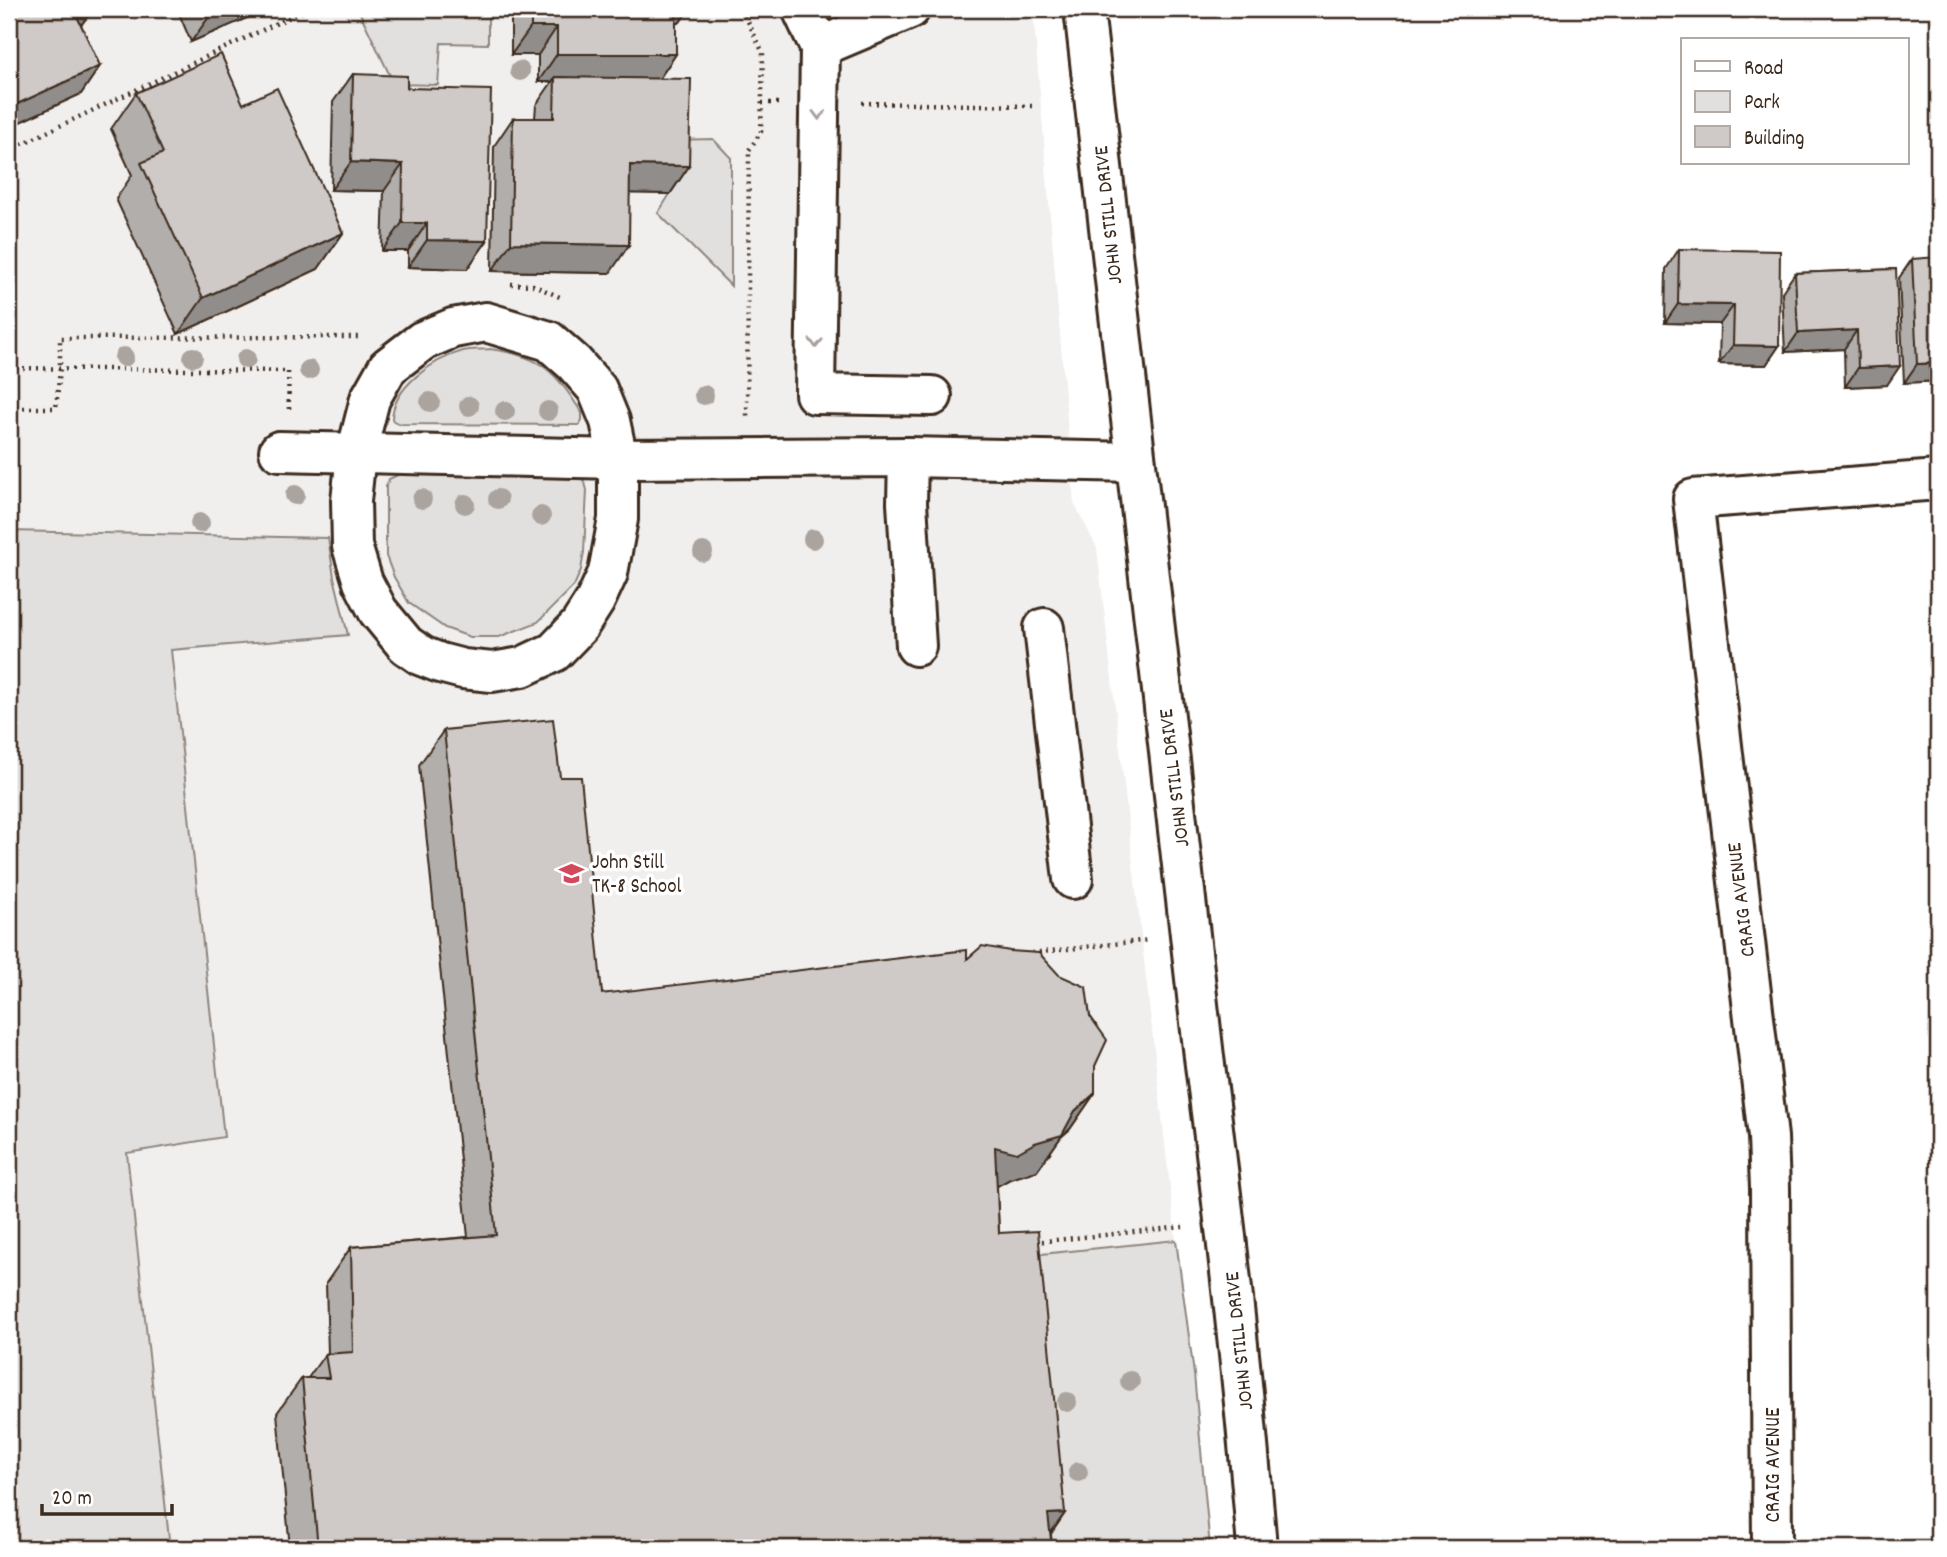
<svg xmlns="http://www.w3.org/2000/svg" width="1947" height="1557" viewBox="0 0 1947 1557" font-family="Dekko,sans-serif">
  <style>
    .built { fill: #f1efee }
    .green { fill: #e2e0de; stroke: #8e857e; stroke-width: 2 }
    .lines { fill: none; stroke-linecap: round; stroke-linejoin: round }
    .minor-casing { stroke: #3b2a1e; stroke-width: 44 }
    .path { stroke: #3b2a1e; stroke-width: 4.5; stroke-dasharray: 2 5; stroke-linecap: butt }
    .minor { stroke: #fff; stroke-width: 38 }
    .tree { fill: #aaa39e }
    .wall { fill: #b2aeab; stroke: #3b2a1e; stroke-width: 2 }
    .shaded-wall { fill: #918d8b; stroke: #3b2a1e; stroke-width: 2 }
    .building { fill: #cfcac7; stroke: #3b2a1e; stroke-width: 2 }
    .oneway { stroke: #a79f9a }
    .labels { text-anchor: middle; stroke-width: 7; stroke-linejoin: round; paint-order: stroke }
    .street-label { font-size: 21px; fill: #3b2a1e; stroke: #fff }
    .poi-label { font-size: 21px; fill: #3b2a1e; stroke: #fff; text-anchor: start }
  </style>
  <rect width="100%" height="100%" fill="#fff"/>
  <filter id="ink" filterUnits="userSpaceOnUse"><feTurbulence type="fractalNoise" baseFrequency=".0143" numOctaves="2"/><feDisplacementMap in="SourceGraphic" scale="14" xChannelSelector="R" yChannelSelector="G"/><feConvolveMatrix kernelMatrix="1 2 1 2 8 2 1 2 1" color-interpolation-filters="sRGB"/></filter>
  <g filter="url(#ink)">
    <polygon class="built" points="9,9 1033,9 1074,503 1097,548 1176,1240 1194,1374 1210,1548 9,1548"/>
    <g class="green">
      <polygon points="358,9 488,9 488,44 441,43 438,85 394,84"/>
      <polygon points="713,139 731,158 731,286 658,213 670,194 671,140"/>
      <path d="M490,349C542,356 555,371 582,413V420L579,425L399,424L392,420C392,387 434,359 463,351C471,349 482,350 490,349Z"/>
      <polygon points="402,473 581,477 585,483 587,490 584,552 581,570 574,586 538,622 499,637 470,637 445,628 409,603 394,577 386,556 386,486 389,479"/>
      <polygon points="9,531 328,538 334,577 348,635 171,650 224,1137 127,1153 170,1548 9,1548"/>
      <polygon points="1176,1240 1194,1374 1210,1548 1040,1548 1013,1257"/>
    </g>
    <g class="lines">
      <defs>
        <g id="minor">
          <polyline points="802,9 820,47 815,394 932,396"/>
          <path d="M1084,9L1204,1057C1225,1220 1244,1384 1257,1548"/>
          <polyline points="820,47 910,9"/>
          <polygon points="486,322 549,341 574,363 597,389 610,421 618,459 618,519 608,573 595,601 579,626 554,652 522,667 492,672 463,669 440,663 422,656 406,645 378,611 363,582 352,546 351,501 356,454 370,399 388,367 422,341 453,328"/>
          <polyline points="279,451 618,459 908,457 1135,462"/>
          <polyline points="908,457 907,503 916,646"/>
          <polyline points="1044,628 1073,879"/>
          <polyline points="1772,1548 1770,1188 1768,1137 1693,499 1938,480"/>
        </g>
      </defs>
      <use href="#minor" class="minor-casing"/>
      <g class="path">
        <polyline points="742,9 763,53 761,132 749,150 747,417"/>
        <polyline points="762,103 779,103"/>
        <polyline points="862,103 1032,106"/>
        <polyline points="9,150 307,9"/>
        <polyline points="511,284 533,285 562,298"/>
        <polyline points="9,368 288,371 289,409"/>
        <polyline points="9,408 56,408 60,369 60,338 358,337"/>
        <polyline points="1032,953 1149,940"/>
        <polyline points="1035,1242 1183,1227"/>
      </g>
      <use href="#minor" class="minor"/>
    </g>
    <g class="tree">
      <circle cx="520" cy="71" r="10"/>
      <circle cx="124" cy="357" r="10"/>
      <circle cx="193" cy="357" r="10"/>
      <circle cx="246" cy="359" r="10"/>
      <circle cx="309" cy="370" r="10"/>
      <circle cx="704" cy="395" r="10"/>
      <circle cx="430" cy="402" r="10"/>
      <circle cx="469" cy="406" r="10"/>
      <circle cx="505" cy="411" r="10"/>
      <circle cx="548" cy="411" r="10"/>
      <circle cx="295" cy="495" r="10"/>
      <circle cx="422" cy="499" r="10"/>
      <circle cx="498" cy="499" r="10"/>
      <circle cx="465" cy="504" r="10"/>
      <circle cx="541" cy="516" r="10"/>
      <circle cx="200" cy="523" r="10"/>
      <circle cx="813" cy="539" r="10"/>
      <circle cx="703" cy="552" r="10"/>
      <circle cx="1130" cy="1381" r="10"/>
      <circle cx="1067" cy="1402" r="10"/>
      <circle cx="1078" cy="1472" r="10"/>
    </g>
    <g class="wall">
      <polygon points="9,9 93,9 81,25 100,66 81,94 9,127"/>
      <polygon points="177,9 268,9 191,42"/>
      <polygon points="511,9 689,9 680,22 676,23 676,54 659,79 689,166 670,194 630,193 610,273 492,271 494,146 513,118 535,118 536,105 552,82 538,82 538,55 511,55"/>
      <polygon points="353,74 407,88 487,241 467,269 408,267 408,251 382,251 384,191 331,190 333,102"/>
      <polygon points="136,93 243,104 343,233 318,269 178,334 116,199 132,175 111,129"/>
      <polygon points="1679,249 1779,346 1766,365 1719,364 1720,324 1665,323 1666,269"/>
      <polygon points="1912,259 1938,381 1904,383 1899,278"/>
      <polygon points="1896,269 1887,385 1845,387 1844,349 1785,352 1782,292 1795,273"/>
      <polygon points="444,730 560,777 602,994 967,959 1095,1066 1095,1093 1070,1129 1061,1137 1037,1171 1010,1179 997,1186 999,1233 1065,1513 1051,1534 1052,1548 290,1548 277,1413 302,1378 308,1378 325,1354 328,1353 326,1283 351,1247 468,1237 419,765"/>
    </g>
    <g class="shaded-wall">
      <polygon points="81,9 93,9 79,28 75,12"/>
      <polygon points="223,9 268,9 191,42 211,14"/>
      <polygon points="673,9 689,9 680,22 657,32"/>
      <polygon points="531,27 557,27 538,55 511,55"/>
      <polygon points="557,54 676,54 657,82 555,77 552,82 538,82"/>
      <polygon points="100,66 81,94 9,127 9,114 15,105"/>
      <polygon points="351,162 403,164 384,191 331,190"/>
      <polygon points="630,165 689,166 670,194 611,193"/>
      <polygon points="402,223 427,223 408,251 382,251"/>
      <polygon points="343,233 318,269 178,334 203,298"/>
      <polygon points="427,240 487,241 467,269 408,267"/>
      <polygon points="511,243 629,245 610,273 492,271"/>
      <polygon points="1678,304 1734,305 1720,324 1665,323"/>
      <polygon points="1857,330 1844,349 1785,352 1798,333"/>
      <polygon points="1733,345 1779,346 1766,365 1719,364"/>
      <polygon points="1938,363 1938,381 1904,383 1917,364"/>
      <polygon points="1900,366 1887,385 1845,387 1858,368"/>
      <polygon points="1095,1093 1070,1129 1061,1137 1037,1171 1010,1179 992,1189 995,1147 1075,1111"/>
      <polygon points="1065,1513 1040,1548 1048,1514"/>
    </g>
    <g class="building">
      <polygon points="9,9 81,9 75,12 100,66 15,105 9,92"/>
      <polygon points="208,9 223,9 211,14"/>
      <polygon points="531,9 676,9 676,54 557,54 557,27 531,27"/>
      <polygon points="221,54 243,104 277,88 343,233 203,298 141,163 163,153 136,93"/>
      <polygon points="353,74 407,76 407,88 491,90 487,241 427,240 427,223 402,223 403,164 351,162"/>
      <polygon points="555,77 691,79 689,166 630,165 629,245 511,243 513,118 554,118"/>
      <polygon points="1679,249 1780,251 1779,346 1733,345 1734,305 1678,304"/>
      <polygon points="1938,257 1938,363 1917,364 1912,259"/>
      <polygon points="1896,269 1900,366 1858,368 1857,330 1798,333 1795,273"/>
      <polygon points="553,719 560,777 581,777 602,994 967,950 967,959 982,946 1010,951 1039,953 1059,975 1086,987 1090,1016 1107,1040 1095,1066 1095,1093 1075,1111 1062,1135 1035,1143 1017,1153 995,1147 999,1233 1038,1231 1065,1513 1048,1514 1052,1548 318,1548 302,1378 329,1378 325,1354 353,1352 351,1247 496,1235 444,730"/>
    </g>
    <defs><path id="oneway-chevron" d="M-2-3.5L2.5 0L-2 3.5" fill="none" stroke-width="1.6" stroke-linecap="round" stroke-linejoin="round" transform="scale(1.75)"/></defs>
    <g class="oneway">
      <use href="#oneway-chevron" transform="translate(819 115) rotate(91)"/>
      <use href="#oneway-chevron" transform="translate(816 343) rotate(91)"/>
    </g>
  </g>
  <defs>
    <symbol id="school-bare" viewBox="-9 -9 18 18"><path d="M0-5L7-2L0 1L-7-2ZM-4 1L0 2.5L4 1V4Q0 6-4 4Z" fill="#d1495b" stroke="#fff" stroke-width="2.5" paint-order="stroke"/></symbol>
  </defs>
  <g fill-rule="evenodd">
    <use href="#school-bare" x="554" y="856" width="35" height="35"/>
  </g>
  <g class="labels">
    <g class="street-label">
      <text transform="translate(1107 215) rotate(-96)" y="7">JOHN STILL DRIVE</text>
      <text transform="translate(1173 778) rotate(-97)" y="7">JOHN STILL DRIVE</text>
      <text transform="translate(1740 900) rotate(-97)" y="7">CRAIG AVENUE</text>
      <text transform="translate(1238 1341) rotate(-96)" y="7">JOHN STILL DRIVE</text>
      <text transform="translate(1772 1465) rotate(-90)" y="7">CRAIG AVENUE</text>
    </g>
    <g class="poi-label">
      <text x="592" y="868">John Still<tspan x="592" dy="24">TK-8 School</tspan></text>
    </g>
  </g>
  <rect width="1947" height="1557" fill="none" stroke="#fff" stroke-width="35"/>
  <rect x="18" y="18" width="1912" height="1522" fill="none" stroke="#3b2a1e" stroke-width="2.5" filter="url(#ink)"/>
  <rect x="1681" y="38" width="228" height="126" fill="#ffffff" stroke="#b1aaa5" stroke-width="2"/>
  <rect x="1695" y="61" width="35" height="10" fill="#ffffff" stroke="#b1aaa5" stroke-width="2"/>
  <text x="1744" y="74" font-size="21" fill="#3b2a1e">Road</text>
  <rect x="1695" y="91" width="35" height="21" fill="#e2e0de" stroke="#b1aaa5" stroke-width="2"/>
  <text x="1744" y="108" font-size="21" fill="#3b2a1e">Park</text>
  <rect x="1695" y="126" width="35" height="21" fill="#cfcac7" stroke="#b1aaa5" stroke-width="2"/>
  <text x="1744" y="144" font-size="21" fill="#3b2a1e">Building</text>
  <path d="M42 1504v10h130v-10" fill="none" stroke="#3b2a1e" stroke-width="3.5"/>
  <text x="52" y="1504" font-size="21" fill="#3b2a1e" stroke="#ffffff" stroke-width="5" paint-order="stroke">20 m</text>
</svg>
